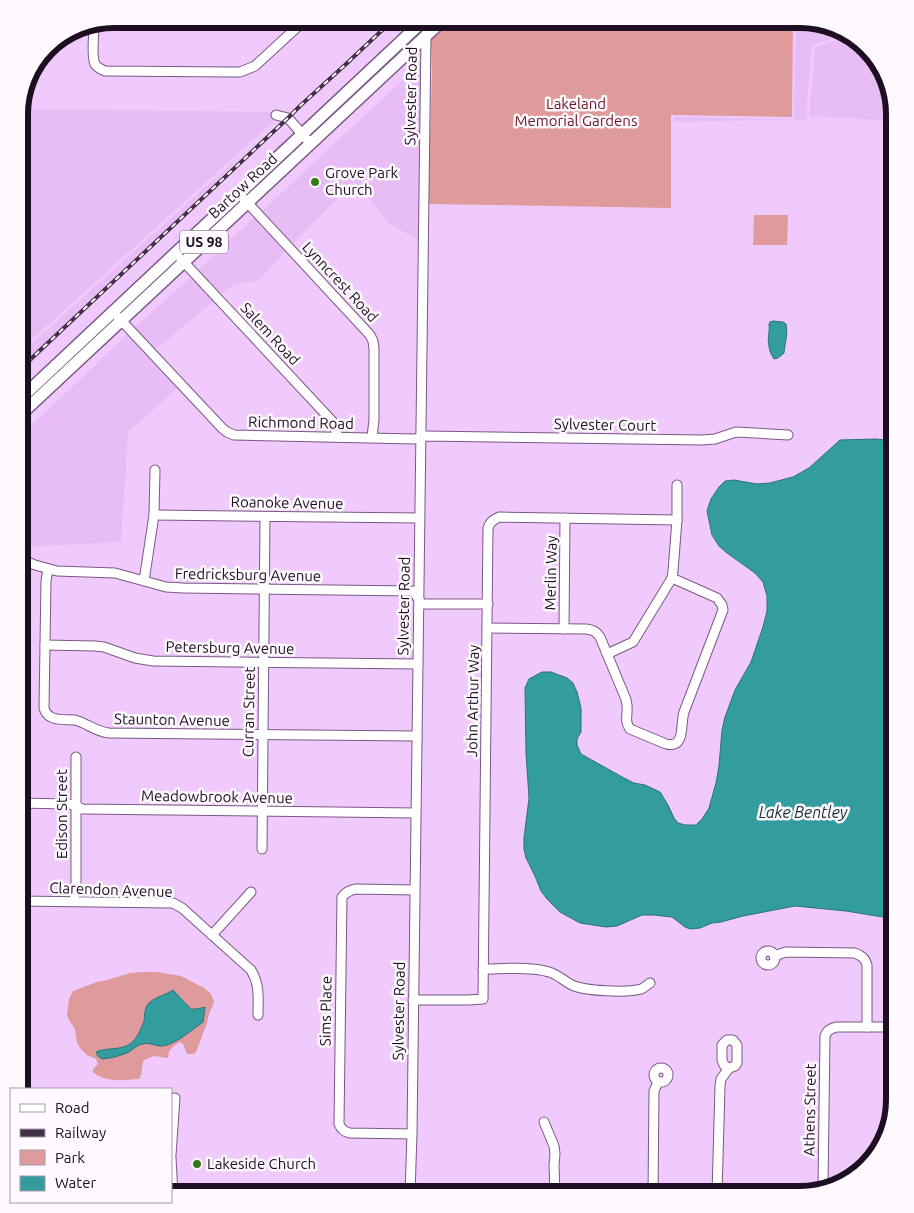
<svg xmlns="http://www.w3.org/2000/svg" width="914" height="1213" viewBox="0 0 914 1213" font-family="Ubuntu,sans-serif">
  <style>
    .built { fill: #e8bdf6 }
    .green { fill: #df9a9b; fill-rule: evenodd }
    .water { fill: #329c9f; stroke: #2c7279 }
    .lines { fill: none; stroke-linecap: round; stroke-linejoin: round }
    .minor-casing { stroke: #7a5884; stroke-width: 11 }
    .major-casing { stroke: #7a5884; stroke-width: 14 }
    .minor { stroke: #fff; stroke-width: 9 }
    .major { stroke: #fff; stroke-width: 11 }
    .rail-casing { stroke: #433048; stroke-width: 4 }
    .rail { stroke: #fdf9fe; stroke-width: 2; stroke-dasharray: 5.5; stroke-linecap: butt }
    .poi-dot { fill: #377816; stroke: #fdf9fe; stroke-width: 2 }
    .labels { text-anchor: middle; stroke-width: 5; stroke-linejoin: round; paint-order: stroke }
    .shield { fill: #fdf9fe; stroke: #605563; stroke-width: 1 }
    .shield-label { font-size: 14px; font-weight: bold; fill: #1d0f21 }
    .street-label { font-size: 15px; fill: #1d0f21; stroke: #fdf9fe }
    .park-label { font-size: 15px; fill: #6b1623; stroke: #fdf9fe }
    .poi-label { font-size: 15px; fill: #1d0f21; stroke: #fdf9fe; text-anchor: start }
    .water-label { font-size: 16px; font-style: italic; fill: #193031; stroke: #fdf9fe }
    .rim { fill: none; stroke: #1d0f21; stroke-width: 6 }
  </style>
  <rect width="100%" height="100%" fill="#f0cafc"/>
  <g class="built">
    <polygon points="796,19 807,19 832,27 832,39 814,44 812,47 806,116 808,119 813,119 674,122 674,117 793,119 794,117"/>
    <polygon points="835,28 848,32 879,61 895,113 895,121 809,116 815,47 835,41"/>
    <polygon points="422,62 419,241 389,223 354,181 292,245 261,212"/>
    <polygon points="20,109 284,112 19,351 19,119"/>
    <polygon points="260,138 19,376 19,355"/>
    <polygon points="256,216 287,250 258,281 234,284 220,296 197,271"/>
    <polygon points="192,276 215,300 154,351 133,329"/>
    <polygon points="128,334 179,387 128,432 121,542 19,547 19,437"/>
  </g>
  <g class="green">
    <polygon points="452,19 793,19 792,117 671,115 671,208 428,204 432,72 431,38"/>
    <polygon points="754,215 788,215 787,245 753,245"/>
    <path d="M144,972H157L181,976L204,988L211,994L214,1002L208,1017L207,1023L196,1052L194,1054H187L183,1044L180,1042L175,1045L169,1051L168,1058L154,1056L144,1060C141,1067 143,1073 139,1079C124,1080 105,1083 93,1072V1069L98,1064L96,1059L87,1055L81,1049L77,1043L75,1029L69,1020L67,1015L69,999L73,991L97,982L107,980L130,973ZM173,990L179,995L191,1009H197L203,1007C198,1014 191,1030 185,1035C181,1039 165,1046 159,1045C149,1044 146,1041 136,1047L97,1052C104,1048 112,1050 120,1048C139,1044 144,1024 146,1007Z"/>
  </g>
  <g class="water">
    <path d="M773,321L783,322L786,324C788,334 785,343 784,353L778,358L774,359C772,355 769,351 769,346C767,339 770,332 769,324L770,322Z"/>
    <polygon points="876,439 895,441 895,919 846,911 795,906 743,916 721,922 712,923 700,928 690,929 685,927 672,917 654,915 642,915 617,926 606,927 580,923 560,912 547,899 541,891 535,876 526,858 524,849 524,838 529,798 526,753 525,688 529,679 542,672 551,672 567,678 573,683 577,692 581,708 581,732 577,739 577,745 581,754 624,778 634,783 645,785 660,792 668,805 674,818 678,823 685,825 696,825 702,819 709,808 716,783 719,766 722,730 725,717 735,690 751,662 763,627 767,611 767,596 763,582 755,573 727,553 719,546 712,535 707,511 711,499 719,487 725,481 734,480 757,484 770,483 793,477 809,468 840,440"/>
    <path d="M173,990L191,1009H197L205,1007L203,1022C193,1029 175,1045 162,1046C155,1046 149,1042 143,1044C137,1045 133,1049 129,1052C120,1056 112,1058 102,1059L98,1056L96,1052C107,1047 119,1051 130,1044C137,1039 141,1029 144,1021C145,1015 144,1008 149,1003C155,997 166,995 173,990Z"/>
  </g>
  <g class="lines">
    <defs>
      <g id="minor">
        <path d="M94,26C94,36 91,56 95,64C97,68 101,69 105,71L233,72H240L255,66L306,19"/>
        <polyline points="276,115 288,118 310,143"/>
        <polyline points="244,199 370,335 373,341 374,349 374,420 372,437"/>
        <polyline points="181,259 332,421 338,437"/>
        <polyline points="118,317 222,428 227,432 234,435 415,439 425,436 702,440 715,439 736,432 788,435"/>
        <polyline points="154,515 419,518"/>
        <polyline points="19,558 35,565 57,571 115,573 166,587 183,588 413,591 422,604 488,604"/>
        <path d="M48,569L46,581L44,708C45,712 47,715 51,717C57,721 67,719 75,720C87,723 96,732 109,733L417,736"/>
        <polyline points="144,581 154,515 155,470"/>
        <path d="M488,628L586,629C593,630 596,631 600,637L625,697C626,698 627,705 627,706C628,715 624,721 630,729L666,744C686,749 680,724 684,712L723,610L722,605L717,598L672,578"/>
        <polyline points="564,629 565,518"/>
        <polyline points="45,645 95,646 104,647 135,658 153,661 418,664"/>
        <polyline points="607,654 633,642 672,578 673,571 677,520 677,485"/>
        <polyline points="19,803 67,804 75,805 82,809 415,813"/>
        <polyline points="262,849 265,517"/>
        <path d="M19,901L168,903H173L182,908L251,970C260,985 258,997 258,1015"/>
        <polyline points="74,901 76,886 76,757"/>
        <polyline points="212,935 251,892"/>
        <circle cx="768" cy="958" r="7"/>
        <path d="M774,956L786,952L855,953C862,956 865,958 867,965V1027"/>
        <path d="M483,969C501,969 532,966 549,972C557,974 564,981 572,985C584,991 627,993 641,989C644,988 647,985 650,983"/>
        <path d="M413,1000H468L483,999L488,528C490,522 493,520 499,517L677,520"/>
        <polygon points="727,1040 733,1040 737,1045 737,1063 735,1066 729,1068 724,1065 722,1060 722,1045"/>
        <circle cx="661" cy="1075" r="7"/>
        <polyline points="894,1106 895,1027"/>
        <polyline points="544,1122 554,1146 555,1154 554,1165 555,1194"/>
        <path d="M412,1134L350,1133C344,1132 341,1129 339,1124L342,897C346,892 350,890 356,889L414,890"/>
        <polyline points="171,1155 175,1098"/>
        <polyline points="171,1158 173,1194"/>
        <path d="M823,1187L825,1036C827,1030 831,1028 837,1027H895"/>
        <polyline points="410,1194 412,1133 426,35 429,19"/>
        <polyline points="653,1194 654,1091 658,1082"/>
        <polyline points="717,1194 720,1086 721,1079 729,1068"/>
      </g>
      <g id="major">
        <polyline points="19,400 425,19"/>
        <polyline points="19,416 444,19"/>
      </g>
    </defs>
    <use href="#minor" class="minor-casing"/>
    <use href="#major" class="major-casing"/>
    <use href="#minor" class="minor"/>
    <use href="#major" class="major"/>
    <defs>
      <polyline id="rail" points="19,370 288,118 301,105 345,65 394,19"/>
    </defs>
    <use href="#rail" class="rail-casing"/>
    <use href="#rail" class="rail"/>
  </g>
  <g class="poi-dot">
    <circle cx="315" cy="182" r="5"/>
    <circle cx="197" cy="1164" r="5"/>
  </g>
  <g class="labels">
    <rect class="shield" x="180" y="230.5" width="48" height="23" rx="4"/>
    <g class="shield-label">
      <text x="204" y="247">US 98</text>
    </g>
    <g class="street-label">
      <text transform="translate(411 96) rotate(-89)" y="5">Sylvester Road</text>
      <text transform="translate(243 186) rotate(-43)" y="5">Bartow Road</text>
      <text transform="translate(340 282) rotate(47)" y="5">Lynncrest Road</text>
      <text transform="translate(270 334) rotate(47)" y="5">Salem Road</text>
      <text transform="translate(301 423) rotate(1)" y="5">Richmond Road</text>
      <text transform="translate(605 425) rotate(1)" y="5">Sylvester Court</text>
      <text transform="translate(287 503) rotate(1)" y="5">Roanoke Avenue</text>
      <text transform="translate(551 573) rotate(-89)" y="5">Merlin Way</text>
      <text transform="translate(248 575) rotate(1)" y="5">Fredricksburg Avenue</text>
      <text transform="translate(404 606) rotate(-89)" y="5">Sylvester Road</text>
      <text transform="translate(230 648) rotate(1)" y="5">Petersburg Avenue</text>
      <text transform="translate(473 701) rotate(-89)" y="5">John Arthur Way</text>
      <text transform="translate(249 712) rotate(-89)" y="5">Curran Street</text>
      <text transform="translate(172 720) rotate(1)" y="5">Staunton Avenue</text>
      <text transform="translate(217 797) rotate(1)" y="5">Meadowbrook Avenue</text>
      <text transform="translate(62 814) rotate(-90)" y="5">Edison Street</text>
      <text transform="translate(111 890) rotate(2)" y="5">Clarendon Avenue</text>
      <text transform="translate(326 1011) rotate(-89)" y="5">Sims Place</text>
      <text transform="translate(399 1011) rotate(-89)" y="5">Sylvester Road</text>
      <text transform="translate(810 1110) rotate(-89)" y="5">Athens Street</text>
    </g>
    <g class="park-label">
      <text x="576" y="109">Lakeland<tspan x="576" dy="17">Memorial Gardens</tspan></text>
    </g>
    <g class="poi-label">
      <text x="325" y="178">Grove Park<tspan x="325" dy="17">Church</tspan></text>
      <text x="207" y="1169">Lakeside Church</text>
    </g>
    <g class="water-label">
      <text x="803" y="818">Lake Bentley</text>
    </g>
  </g>
  <path d="M0 0H914V1213H0ZM114 28H800A86 86 0 0 1 886 114V1100A86 86 0 0 1 800 1186H114A86 86 0 0 1 28 1100V114A86 86 0 0 1 114 28Z" fill="#fdf9fe" fill-rule="evenodd"/>
  <path class="rim" d="M114 28H800A86 86 0 0 1 886 114V1100A86 86 0 0 1 800 1186H114A86 86 0 0 1 28 1100V114A86 86 0 0 1 114 28Z"/>
  <rect x="10" y="1088" width="162" height="115" fill="#fdf9fe" stroke="#a39ba6"/>
  <rect x="20" y="1104" width="25" height="8" fill="#ffffff" stroke="#a39ba6"/>
  <text x="55" y="1113" font-size="15" fill="#1d0f21">Road</text>
  <rect x="20" y="1129" width="25" height="8" fill="#433048" stroke="#a39ba6"/>
  <text x="55" y="1138" font-size="15" fill="#1d0f21">Railway</text>
  <rect x="20" y="1150" width="25" height="15" fill="#df9a9b" stroke="#a39ba6"/>
  <text x="55" y="1163" font-size="15" fill="#1d0f21">Park</text>
  <rect x="20" y="1176" width="25" height="15" fill="#329c9f" stroke="#a39ba6"/>
  <text x="55" y="1188" font-size="15" fill="#1d0f21">Water</text>
</svg>
